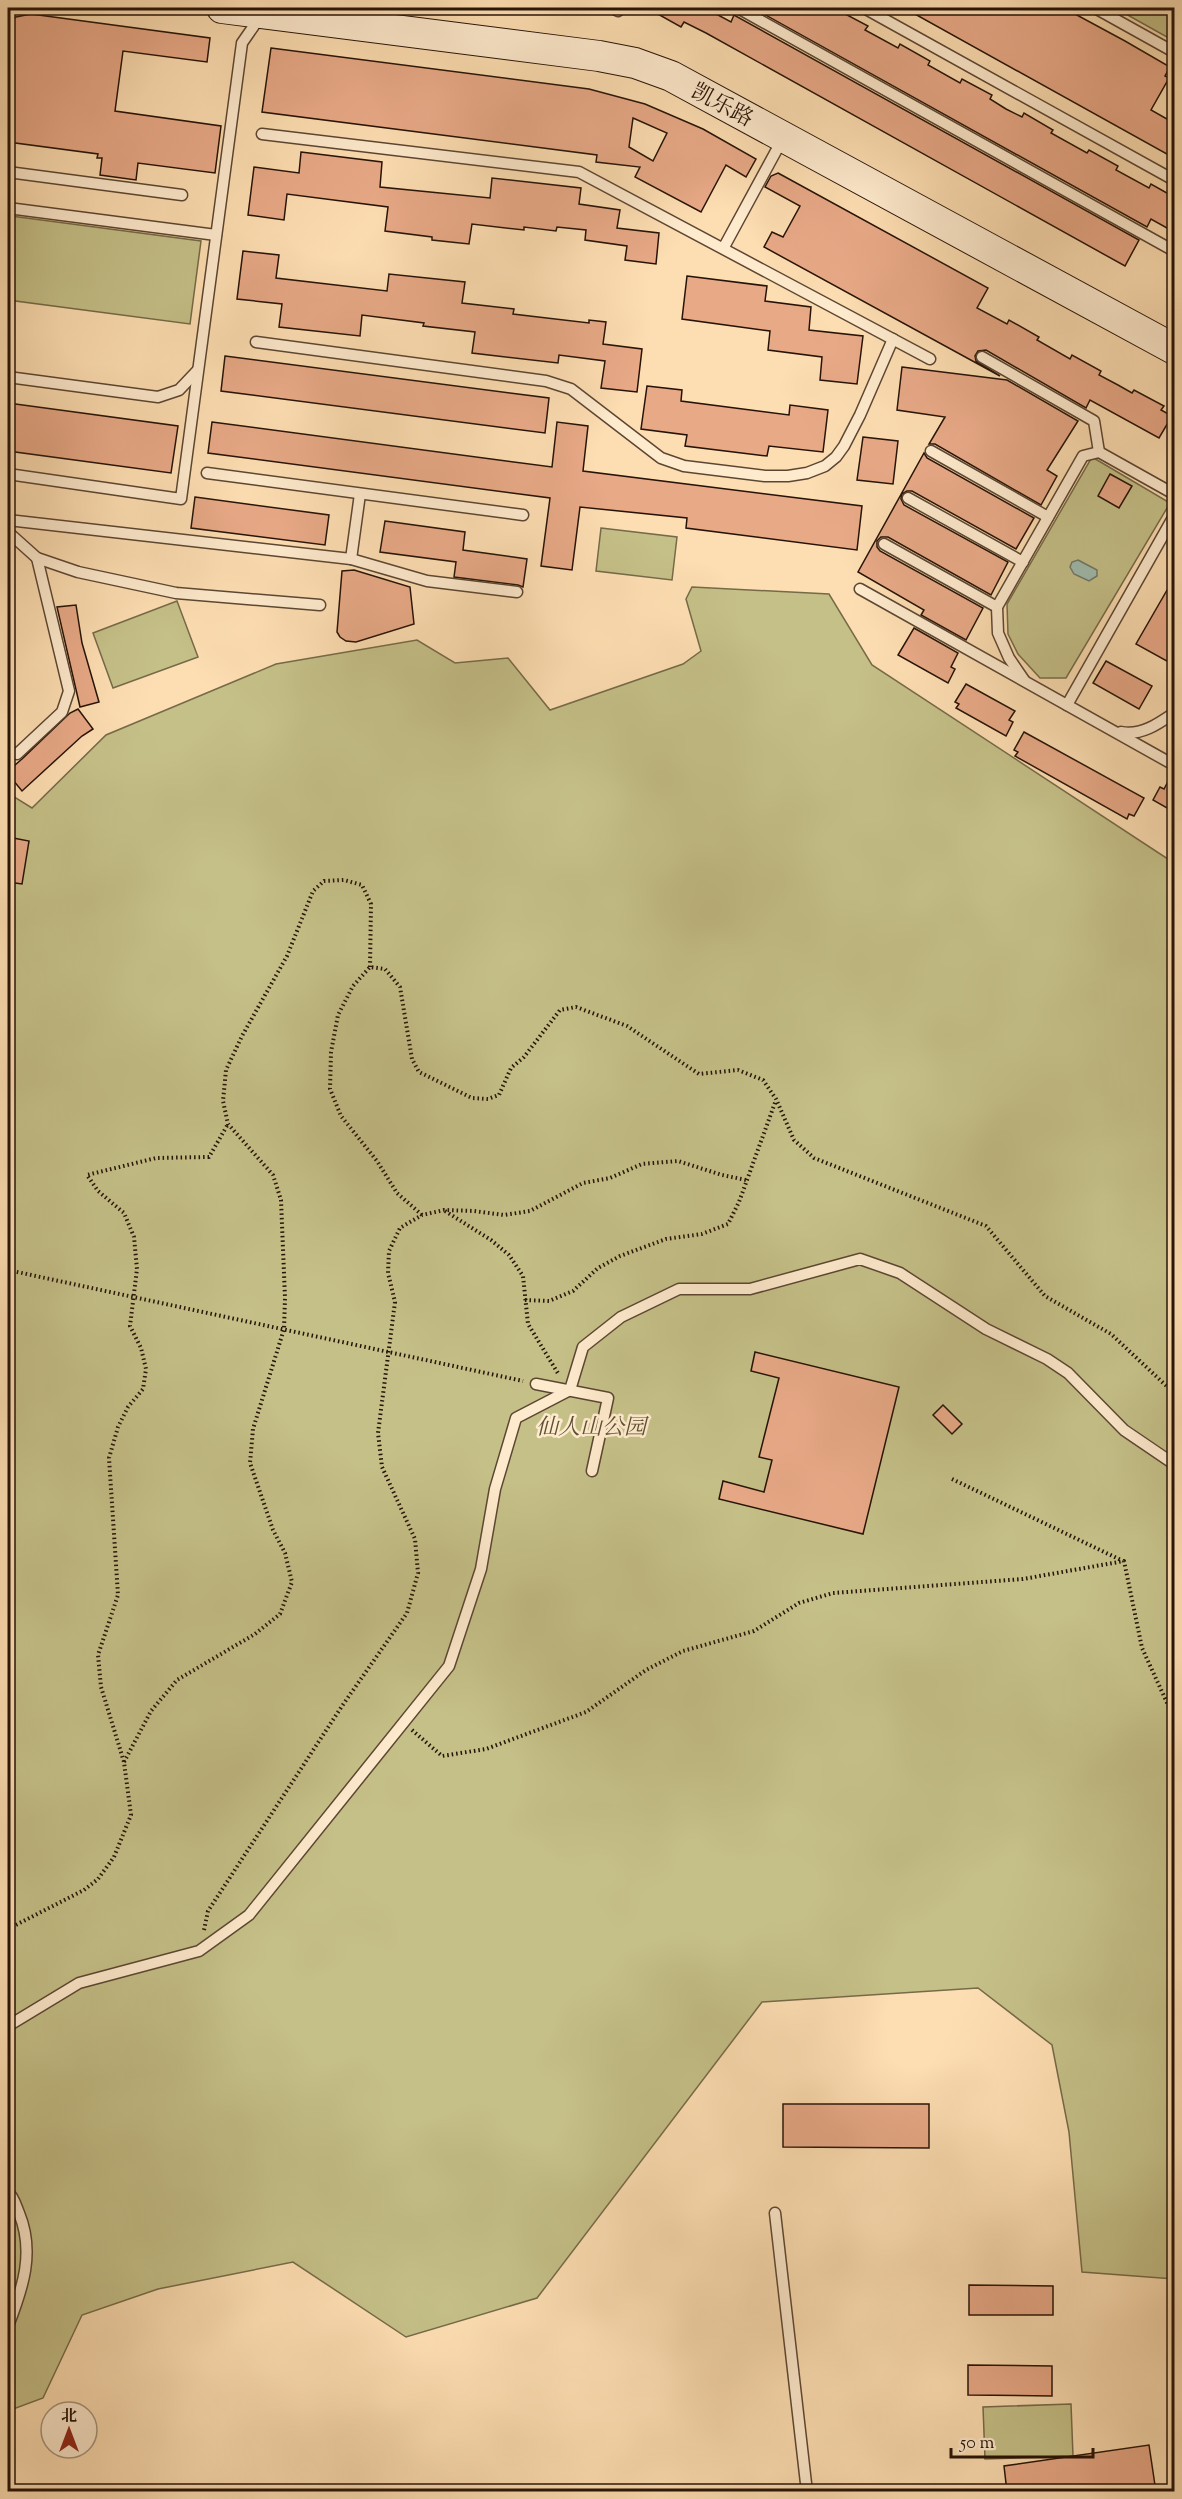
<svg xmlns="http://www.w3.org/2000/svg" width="1182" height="2499" viewBox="0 0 1182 2499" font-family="'Sorts Mill Goudy','Noto Serif SC',serif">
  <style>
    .green { fill: #c5c088; stroke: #766a48; stroke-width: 1.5 }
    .water { fill: #9fbcae; stroke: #6f786b; stroke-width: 1.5 }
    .building { fill: #e8a987; stroke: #261307; stroke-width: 1.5; fill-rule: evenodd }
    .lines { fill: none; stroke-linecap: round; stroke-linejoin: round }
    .lane-casing { stroke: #5c4632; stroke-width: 13 }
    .secondary-casing { stroke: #261307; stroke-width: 32 }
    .path { stroke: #261307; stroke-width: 4; stroke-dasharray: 1.5 3; stroke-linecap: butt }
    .lane { stroke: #feeacd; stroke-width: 10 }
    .secondary { stroke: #feeacd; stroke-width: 30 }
    .labels { text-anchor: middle; stroke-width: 5; stroke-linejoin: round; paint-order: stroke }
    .street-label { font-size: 22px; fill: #261307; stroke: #feeacd }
    .park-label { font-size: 22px; font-style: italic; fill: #5e5034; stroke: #feeacd }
  </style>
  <rect width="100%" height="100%" fill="#fddeb2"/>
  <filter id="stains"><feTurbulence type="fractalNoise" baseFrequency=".00333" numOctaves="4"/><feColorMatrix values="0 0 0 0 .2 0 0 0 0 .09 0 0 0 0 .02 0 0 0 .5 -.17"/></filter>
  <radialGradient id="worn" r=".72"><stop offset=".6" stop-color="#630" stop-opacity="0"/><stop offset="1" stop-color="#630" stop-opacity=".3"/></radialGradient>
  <g class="green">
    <polygon points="1115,8 1174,8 1174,41"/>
    <polygon points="11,216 201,241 190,324 8,300 8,239"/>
    <polygon points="1092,457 1170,503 1066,678 1040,678 1018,654 1008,634 1007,604"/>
    <polygon points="601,528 677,537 672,580 596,571"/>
    <polygon points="692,587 829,594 872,665 1174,863 1174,2279 1082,2272 1069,2132 1052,2045 978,1988 762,2002 537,2298 406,2337 293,2262 158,2289 82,2315 43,2398 8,2411 8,793 32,808 106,735 276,664 417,640 455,663 508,658 550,710 683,664 701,651 686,599"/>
    <polygon points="177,601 198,657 113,688 93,633"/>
    <polygon points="1071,2404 1073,2456 985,2459 983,2407"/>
  </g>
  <polygon class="water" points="1078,560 1097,570 1097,576 1089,581 1074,574 1070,567 1072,562"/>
  <g class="building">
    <polygon points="647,8 705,8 731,22 734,15 1139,240 1125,266 706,33 684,22 681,27"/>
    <polygon points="753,8 834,8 868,26 865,30 898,48 900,44 930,61 928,65 960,83 962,79 992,95 990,99 1006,109 1022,117 1024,113 1053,130 1051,133 1087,153 1089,150 1118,166 1116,170 1149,188 1151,184 1174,197 1174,232 1151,219 1147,227"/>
    <polygon points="904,8 1064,8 1125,41 1170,67 1165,76 1169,78 1151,110 1174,123 1174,158"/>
    <polygon points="31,14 210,38 207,62 123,51 115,111 221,126 215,173 138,163 136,180 100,175 102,158 97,158 98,154 8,142 8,23 16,17"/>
    <path d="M271,48L589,89L645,104L703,129L756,159L746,177L726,165L701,212L635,177L640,167L596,162L597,155L262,112ZM633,118L667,133L653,161L629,147Z"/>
    <polygon points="301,152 382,162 380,187 490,198 492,178 581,188 579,204 620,210 617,228 659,233 656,264 625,260 627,246 585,240 586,230 557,227 556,231 524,227 524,230 472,224 469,244 432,240 432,237 385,231 388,207 287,194 284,220 248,215 254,167 299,173"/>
    <polygon points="778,173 988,288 977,308 1007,324 1009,320 1039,337 1037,340 1070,359 1072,355 1101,371 1099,375 1118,385 1132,393 1134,390 1164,406 1161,410 1172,416 1159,438 1090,400 1086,408 986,350 978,351 975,356 976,361 1000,376 764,247 772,232 783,237 800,206 765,187 771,176"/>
    <polygon points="243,251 279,255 276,278 387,291 389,274 465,282 462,303 514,309 513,314 589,323 589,320 606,322 603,344 642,349 637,392 601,388 605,361 559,355 558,363 472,353 475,332 423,326 424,323 362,315 360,336 279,327 282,304 237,299"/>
    <polygon points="687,276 767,286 765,301 811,307 809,330 863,336 857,384 820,380 822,357 768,350 770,331 682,319"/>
    <polygon points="225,356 549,398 545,433 221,391"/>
    <polygon points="902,367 1007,380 1078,421 1047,470 1057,476 1041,505 935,444 929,444 945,417 897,410"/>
    <polygon points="647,386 682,390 681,401 789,415 790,405 828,410 823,452 769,446 767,456 685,446 687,435 641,429"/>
    <polygon points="8,403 178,426 171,473 8,451"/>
    <polygon points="212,422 552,467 557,422 588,426 583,471 862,506 857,550 686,528 687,518 580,507 572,570 541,566 550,498 208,453"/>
    <polygon points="863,437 898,441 893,484 857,480"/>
    <polygon points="924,453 927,458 1034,518 1016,549 912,491 907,491 902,494 901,499 904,505 1008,562 991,595 888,537 881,537 877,541 877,547 880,551 983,608 966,640 921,615 924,610 858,572"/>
    <polygon points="1110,474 1132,486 1119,508 1098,496"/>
    <polygon points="195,497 329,515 325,545 191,528"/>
    <polygon points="385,521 465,532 463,550 527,559 523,587 518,585 454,577 456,562 380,552"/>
    <polygon points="354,570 410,587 414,624 356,642 346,641 340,637 337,632 342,571"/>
    <polygon points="1174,578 1174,665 1136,644"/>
    <polygon points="76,605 82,643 99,702 80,707 57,607"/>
    <polygon points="914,628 958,653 951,667 955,669 948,683 898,655"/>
    <polygon points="1106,661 1152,686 1139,709 1093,683"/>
    <polygon points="966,684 1015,711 1009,720 1013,722 1006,736 956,708 959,704 955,702"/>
    <polygon points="78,709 93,729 82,736 22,791 8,774 8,771 22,759 70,713"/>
    <polygon points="1024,732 1144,798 1134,816 1129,814 1127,819 1015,756 1018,752 1014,750"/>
    <polygon points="1173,772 1174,772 1174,812 1153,800 1160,787 1164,789"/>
    <polygon points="8,837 29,841 22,884 8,882"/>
    <polygon points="755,1352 899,1387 863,1534 719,1499 723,1481 764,1492 772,1460 759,1457 779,1378 751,1371"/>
    <polygon points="943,1405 962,1424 952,1434 933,1415"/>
    <polygon points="783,2104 929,2104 929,2148 783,2147"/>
    <polygon points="969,2285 1053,2286 1053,2315 969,2315"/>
    <polygon points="968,2365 1052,2366 1052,2396 968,2395"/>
    <polygon points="1149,2445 1156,2492 1007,2492 1004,2466"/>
  </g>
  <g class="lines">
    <defs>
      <g id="lane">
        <polyline points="612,8 618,11"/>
        <polyline points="738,8 1174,251"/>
        <polyline points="864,8 1174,180"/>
        <polyline points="1095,8 1174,52"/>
        <polyline points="262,134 579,172 930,359"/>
        <polyline points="8,172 182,195"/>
        <polyline points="8,208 216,235"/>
        <polyline points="724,247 782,140"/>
        <polyline points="256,342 546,381 571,389 661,458 684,466 765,476 788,476 807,473 825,466 836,457 844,446 860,415 893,339"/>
        <polyline points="982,357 1094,421 1099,452"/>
        <polyline points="8,377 158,397 179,390 197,371"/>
        <polyline points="931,451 1048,517"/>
        <polyline points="207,473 523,515"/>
        <polyline points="8,474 181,499 242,43 260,17"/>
        <polyline points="908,498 1023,562"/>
        <polyline points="8,520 351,559 427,581 517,592"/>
        <polyline points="8,532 37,558 78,572 176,593 320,605"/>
        <polyline points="884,544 997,607"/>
        <polyline points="351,559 360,494"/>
        <polyline points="860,589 1174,765"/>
        <polyline points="1024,680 1009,658 998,633 997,607 1083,456 1099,452 1174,494"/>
        <polyline points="1067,705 1174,516"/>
        <path d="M1121,732C1141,736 1158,724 1174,713"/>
        <polyline points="17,754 62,712 69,691 37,558"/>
        <polyline points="536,1384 608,1398 592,1471"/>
        <polyline points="8,2026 79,1983 199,1951 249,1915 449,1666 481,1569 495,1489 516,1418 570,1390 583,1347 621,1317 679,1289 750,1289 860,1259 900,1273 986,1329 1047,1359 1068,1373 1124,1430 1174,1464"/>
        <path d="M8,2192C14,2197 16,2206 19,2213C35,2252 23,2288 8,2326"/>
        <polyline points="775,2213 807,2492"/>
      </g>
      <polyline id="secondary" points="222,8 599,56 635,63 671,76 1174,349"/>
    </defs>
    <use href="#lane" class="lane-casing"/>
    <use href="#secondary" class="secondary-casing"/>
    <g class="path">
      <polyline points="445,1211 491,1240 509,1255 523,1276 528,1324 559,1375"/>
      <polyline points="422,1215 397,1193 377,1161 341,1116 330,1089 331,1052 338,1015 353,986 370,967 385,969 400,987 412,1059 419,1072 472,1098 488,1099 499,1095 511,1068 524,1057 560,1010 576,1007 627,1026 699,1074 738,1070 763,1080 776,1099 794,1140 814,1158 986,1226 1045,1296 1111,1334 1174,1393"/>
      <polyline points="8,1270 523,1381"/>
      <polyline points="525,1300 549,1301 573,1291 598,1268 620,1256 666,1239 702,1234 728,1224 739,1202 776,1100"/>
      <polyline points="952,1479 1123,1561"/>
      <polyline points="412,1730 442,1756 486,1749 586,1712 646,1670 683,1651 754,1631 799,1603 833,1593 1023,1579 1124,1561 1142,1648 1174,1718"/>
      <polyline points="124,1762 151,1711 177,1680 255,1634 280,1614 292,1582 285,1553 273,1530 250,1463 253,1429 284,1329 285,1298 281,1200 273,1175 228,1124 223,1101 226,1070 242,1036 287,956 313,891 324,881 344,880 362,885 371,904 370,967"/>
      <polyline points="8,1929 84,1890 98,1879 114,1857 131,1815 124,1762 101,1687 98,1655 118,1595 109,1458 118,1427 128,1407 143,1389 146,1369 141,1348 130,1326 137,1269 134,1237 124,1213 98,1191 87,1175 156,1158 209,1157 228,1124"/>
      <polyline points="204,1930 208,1911 342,1706 407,1613 418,1573 415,1539 382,1467 378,1433 395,1302 388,1273 389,1251 400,1228 422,1215 444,1210 474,1211 504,1215 530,1211 583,1183 610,1178 642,1164 678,1161 722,1175 746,1180"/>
    </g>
    <use href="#lane" class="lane"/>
    <use href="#secondary" class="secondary"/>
  </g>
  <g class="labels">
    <g class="street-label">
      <text transform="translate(723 104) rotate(28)" y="8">凯乐路</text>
    </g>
    <g class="park-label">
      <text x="591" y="1434">仙人山公园</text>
    </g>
  </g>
  <rect width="1182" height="2499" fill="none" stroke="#fddeb2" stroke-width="30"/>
  <rect x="9" y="9" width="1164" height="2481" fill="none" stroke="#261307" stroke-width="3"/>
  <rect x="15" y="15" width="1152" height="2469" fill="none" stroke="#261307" stroke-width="1.5"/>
  <g transform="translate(69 2430)"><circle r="28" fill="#feeacd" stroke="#a8947e" stroke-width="1.5"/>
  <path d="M0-4.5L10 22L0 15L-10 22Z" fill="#8f2418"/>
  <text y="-9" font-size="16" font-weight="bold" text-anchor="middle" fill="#261307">北</text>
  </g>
  <path d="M951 2448v9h142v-9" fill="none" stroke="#261307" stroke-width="3"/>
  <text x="960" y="2448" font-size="18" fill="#261307" stroke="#feeacd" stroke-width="4.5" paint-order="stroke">50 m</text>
  <rect width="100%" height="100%" filter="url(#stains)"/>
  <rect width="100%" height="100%" fill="url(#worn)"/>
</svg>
